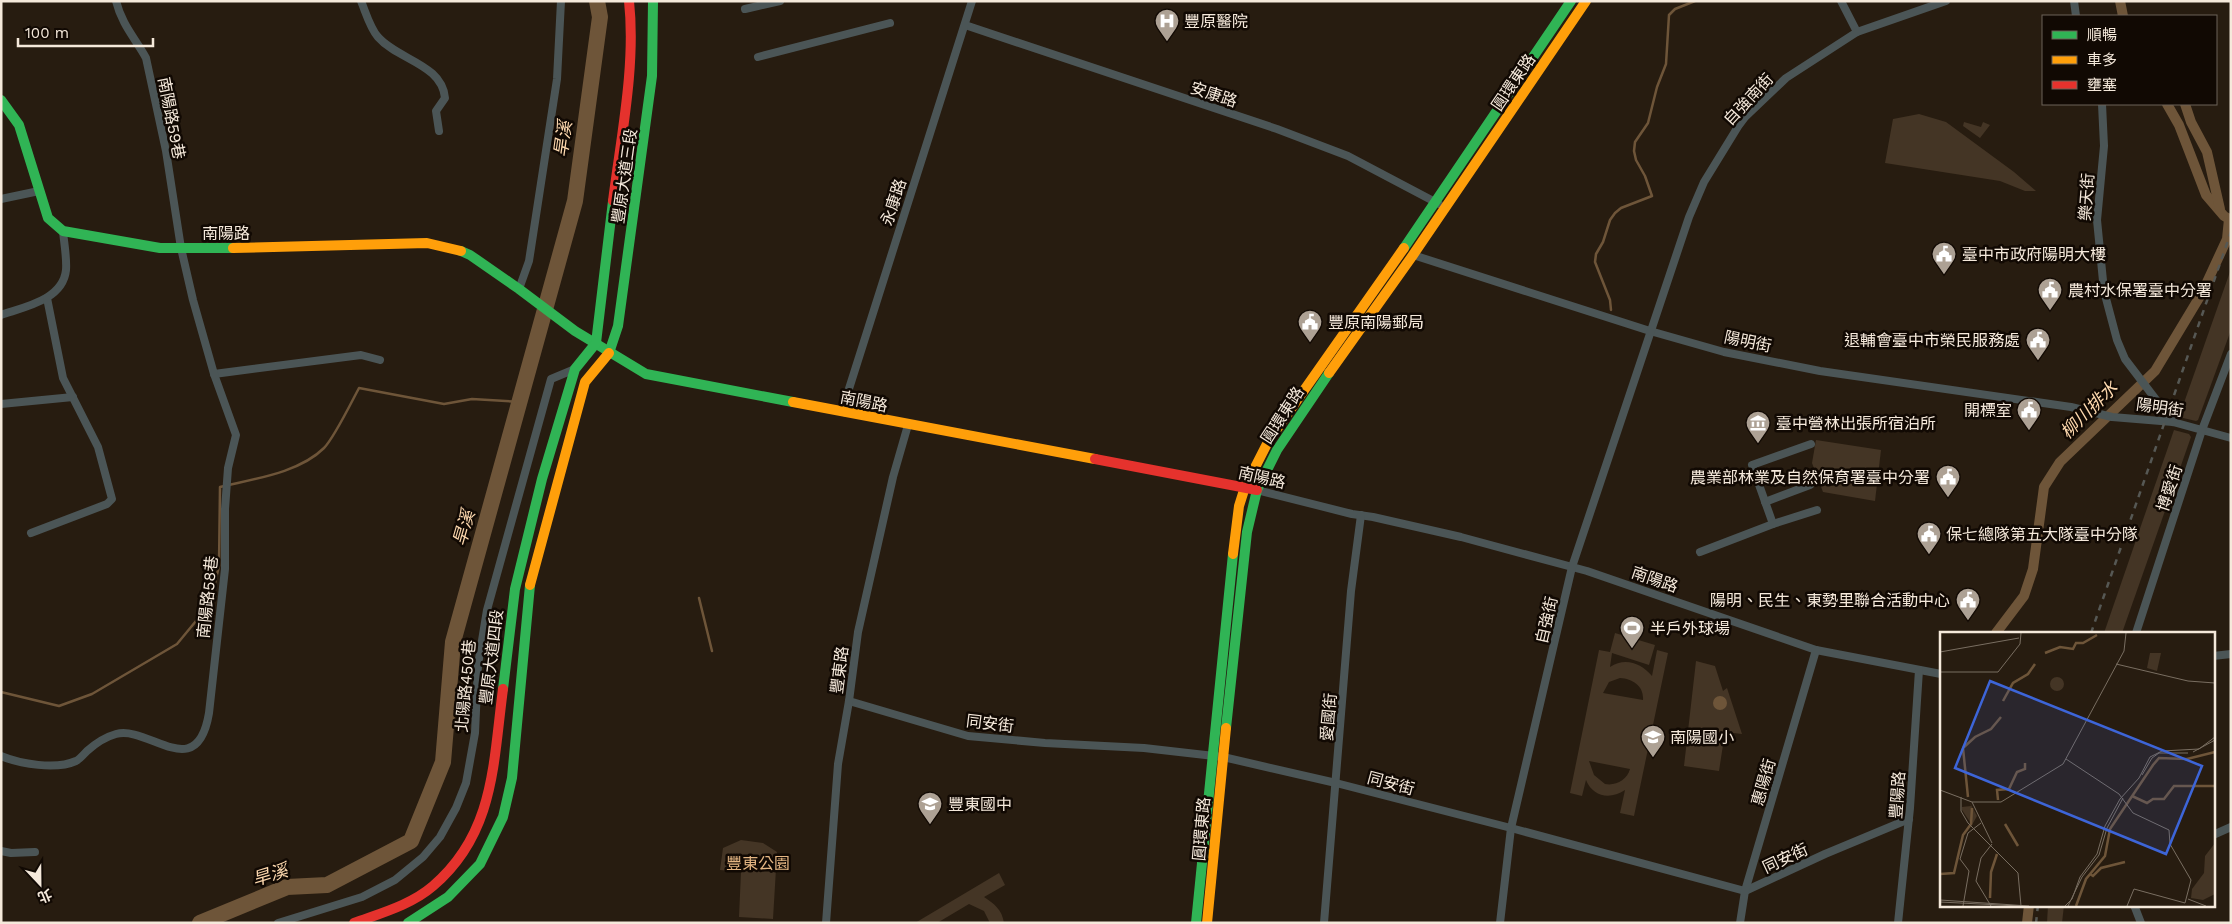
<svg xmlns="http://www.w3.org/2000/svg" width="2232" height="924" viewBox="0 0 2232 924" font-family="'Work Sans','Noto Sans TC',sans-serif">
  <style>
    .green { fill: #443525; fill-rule: evenodd }
    .water { fill: #6e5539 }
    .lines { fill: none; stroke-linecap: round; stroke-linejoin: round }
    .stream { stroke: #6e5539; stroke-width: 2.5 }
    .canal { stroke: #6e5539; stroke-width: 10 }
    .river { stroke: #6e5539; stroke-width: 16 }
    .street { stroke: #4b5556; stroke-width: 8 }
    .fast { stroke: #30b455; stroke-width: 10 }
    .slow { stroke: #ff9f0a; stroke-width: 10 }
    .jam { stroke: #e5322d; stroke-width: 10 }
    .rail { stroke: #565854; stroke-width: 2.5; stroke-dasharray: 6 6; stroke-linecap: butt }
    .labels { text-anchor: middle; stroke-width: 5; stroke-linejoin: round; paint-order: stroke }
    .poi-label { font-size: 16px; fill: #f5e9db; stroke: #110903; text-anchor: start }
    .street-label { font-size: 16px; fill: #f5e9db; stroke: #110903 }
    .park-label { font-size: 16px; fill: #e4b683; stroke: #110903 }
    .water-label { font-size: 18px; font-style: italic; fill: #fed9af; stroke: #110903 }
    .inset-river { fill: none; stroke: #6e5539; stroke-width: 2.5 }
    .inset-road { fill: none; stroke: #796e61; stroke-width: 1 }
    .view { fill: #3d65d8; fill-opacity: 0.15; stroke: #3d65d8; stroke-width: 2.5 }
    .inset-edge { fill: none; stroke: #f5e9db; stroke-width: 2.5 }
  </style>
  <rect width="100%" height="100%" fill="#271c10"/>
  <g class="green">
    <polygon points="1919,114 1946,122 2014,172 2036,191 2025,191 2000,181 1885,163 1893,119"/>
    <polygon points="1964,122 1981,127 1983,122 1990,125 1980,138 1963,126"/>
    <polygon points="2231,269 2231,330 2198,420 2196,421 2179,417"/>
    <polygon points="2174,430 2189,434 2191,437 2122,633 2104,633"/>
    <polygon points="1816,440 1881,450 1875,501 1823,492 1812,463"/>
    <path d="M1615,633L1655,645L1649,665L1612,653L1610,667C1625,657 1641,663 1652,676L1657,650L1668,653L1634,816L1620,813L1625,790C1610,800 1593,797 1586,780L1582,796L1570,793L1599,650L1610,652ZM1620,678C1633,679 1644,686 1643,700L1603,693L1609,682ZM1589,761L1630,769C1627,780 1616,786 1605,784L1594,775Z"/>
    <polygon points="1696,661 1715,666 1723,691 1727,688 1742,734 1725,732 1719,771 1684,766"/>
    <polygon points="741,840 763,843 777,852 773,919 739,917 741,872 720,870 723,848"/>
    <path d="M999,873L1005,885L984,897C994,904 1002,909 1004,923H990L984,911L969,904L937,923H915Z"/>
    <polygon points="2048,905 2064,905 2062,923 2047,923"/>
  </g>
  <circle class="water" cx="1720" cy="703" r="7"/>
  <g class="lines">
    <g class="stream">
      <polyline points="1611,310 1610,300 1595,262 1596,254 1603,242 1610,220 1615,213 1621,208 1652,196 1645,176 1636,160 1634,151 1635,142 1648,123 1657,87 1666,64 1669,15 1675,9 1695,1"/>
      <polyline points="699,598 712,651"/>
      <path d="M1,692L59,706L92,694L177,644L210,604L219,566L220,487C253,479 299,473 324,448C334,438 351,403 359,388L444,404L472,399L521,402"/>
    </g>
    <g class="canal">
      <polyline points="2120,1 2123,16"/>
      <polyline points="2167,104 2179,125 2206,195 2224,216 2231,220"/>
      <polyline points="2185,104 2191,122 2207,152 2220,209"/>
      <polyline points="1996,633 2024,596 2033,569 2044,487 2060,462 2155,371 2202,293 2227,239 2229,219"/>
      <polyline points="2027,923 2029,905"/>
    </g>
    <polyline class="river" points="200,923 287,887 327,885 411,841 443,762 453,642 575,201 600,17 597,1"/>
    <g class="street">
      <path d="M361,1C366,13 370,28 378,37C398,60 442,64 445,98L436,111L439,131"/>
      <polyline points="1841,1 1857,32"/>
      <polyline points="2074,1 2076,16"/>
      <polyline points="745,9 780,1"/>
      <polyline points="965,25 1277,129 1348,156 1439,204"/>
      <polyline points="758,57 890,23"/>
      <polyline points="2102,104 2104,146 2097,220 2104,291 2117,340 2125,359 2173,422"/>
      <polyline points="1,199 39,191"/>
      <polyline points="1413,255 1650,331 1724,352 1820,371 2071,407 2112,417 2173,422 2231,438"/>
      <polyline points="519,289 529,261 557,79 561,1"/>
      <path d="M1,315C24,307 63,300 66,270C67,258 64,243 63,231"/>
      <polyline points="214,374 361,355 380,360"/>
      <polyline points="1,404 73,397"/>
      <polyline points="846,413 847,395 972,1"/>
      <polyline points="1257,490 1352,514 1373,517 1461,537 1587,571 1816,650 1941,674"/>
      <polyline points="1765,502 1810,485"/>
      <polyline points="1773,524 1752,465 1811,444"/>
      <polyline points="31,533 107,504 112,499 98,447 63,378 47,298"/>
      <polyline points="1700,552 1773,524 1817,510"/>
      <polyline points="2136,633 2202,430 2231,354"/>
      <polyline points="2213,656 2231,654"/>
      <polyline points="849,701 968,736 1045,743 1144,748 1223,757 1336,783 1511,828 1745,891 1825,854 1909,819"/>
      <path d="M1,756C20,764 56,770 76,761C80,759 84,754 87,751C96,743 105,737 116,734C149,725 197,785 209,713L225,569V509L228,468L236,435L214,374L193,300L181,248L166,151L146,58C135,38 122,25 116,1"/>
      <polyline points="2213,835 2231,827"/>
      <polyline points="1,851 11,853 35,852"/>
      <polyline points="2134,905 2141,923"/>
      <polyline points="278,923 362,897 395,880 423,857 440,837 456,808 466,783 475,733 478,665 487,610 551,379 575,369"/>
      <polyline points="826,923 838,764 849,701 858,632 893,477 908,425"/>
      <polyline points="1324,923 1351,591 1361,515"/>
      <polyline points="1500,923 1511,828 1572,567 1689,217 1704,182 1739,125 1745,117 1786,78 1857,32 1946,1"/>
      <polyline points="1740,923 1745,891 1816,650"/>
      <polyline points="1898,923 1910,808 1919,670"/>
    </g>
    <g class="fast">
      <polyline points="1,100 19,125 48,218 63,231 160,248 233,248"/>
      <polyline points="1404,248 1571,1"/>
      <polyline points="461,251 470,255 519,289 575,331 646,374 793,402"/>
      <polyline points="609,353 618,326 652,76 653,1"/>
      <polyline points="503,689 515,589 542,479 575,369 596,343 613,201"/>
      <polyline points="1226,728 1247,532 1257,490 1277,450 1329,373"/>
      <polyline points="408,923 448,897 480,864 503,817 512,778 530,585"/>
      <polyline points="1196,923 1233,554"/>
    </g>
    <g class="slow">
      <polyline points="233,248 427,243 461,251"/>
      <polyline points="1329,373 1413,255 1586,1"/>
      <polyline points="793,402 1095,459"/>
      <polyline points="1233,554 1239,506 1245,487 1269,440 1404,248"/>
      <polyline points="530,585 585,382 609,353"/>
      <polyline points="1207,923 1226,728"/>
    </g>
    <g class="jam">
      <path d="M613,201C621,137 636,65 629,1"/>
      <polyline points="1095,459 1257,490"/>
      <path d="M354,923C381,913 411,905 433,886C495,833 493,763 503,689"/>
    </g>
    <g class="rail">
      <polyline points="2091,633 2231,232"/>
      <polyline points="2036,923 2038,905"/>
    </g>
  </g>
  <defs>
    <symbol id="hospital-pin" viewBox="-11 -11 22 30"><path d="M0 17L-7.5 6A9.5 9.5 0 1 1 7.5 6Z" fill="#ada194" stroke="#110903"/><path d="M-5-5h3v3.5h4V-5h3V5h-3V1.5h-4V5h-3Z" fill="#fff"/></symbol>
    <symbol id="civic-pin" viewBox="-11 -11 22 30"><path d="M0 17L-7.5 6A9.5 9.5 0 1 1 7.5 6Z" fill="#ada194" stroke="#110903"/><path d="M-.6-6.5H3V-4.5H.6V-3L4-1V1h2V6H-6V1h2V-1L-.6-3ZM-1.2 2.5V6h2.4V2.5Z" fill="#fff"/></symbol>
    <symbol id="museum-pin" viewBox="-11 -11 22 30"><path d="M0 17L-7.5 6A9.5 9.5 0 1 1 7.5 6Z" fill="#ada194" stroke="#110903"/><path d="M0-6L6-3V-2H-6V-3ZM-5-1h2V3h-2ZM-1-1h2V3h-2ZM3-1h2V3H3ZM-6 4H6V6H-6Z" fill="#fff"/></symbol>
    <symbol id="stadium-pin" viewBox="-11 -11 22 30"><path d="M0 17L-7.5 6A9.5 9.5 0 1 1 7.5 6Z" fill="#ada194" stroke="#110903"/><path d="M0-5a6.5 5 0 1 0 0 10a6.5 5 0 1 0 0-10ZM-3.5-1.8h7v3.6h-7Z" fill="#fff"/></symbol>
    <symbol id="school-pin" viewBox="-11 -11 22 30"><path d="M0 17L-7.5 6A9.5 9.5 0 1 1 7.5 6Z" fill="#ada194" stroke="#110903"/><path d="M0-5L7-2L0 1L-7-2ZM-4 1L0 2.5L4 1V4Q0 6-4 4Z" fill="#fff"/></symbol>
  </defs>
  <g fill-rule="evenodd">
    <use href="#hospital-pin" x="1153" y="7" width="28" height="38"/>
    <use href="#civic-pin" x="1930" y="240" width="28" height="38"/>
    <use href="#civic-pin" x="2036" y="276" width="28" height="38"/>
    <use href="#civic-pin" x="1296" y="308" width="28" height="38"/>
    <use href="#civic-pin" x="2024" y="326" width="28" height="38"/>
    <use href="#civic-pin" x="2015" y="396" width="28" height="38"/>
    <use href="#museum-pin" x="1744" y="409" width="28" height="38"/>
    <use href="#civic-pin" x="1934" y="463" width="28" height="38"/>
    <use href="#civic-pin" x="1915" y="520" width="28" height="38"/>
    <use href="#civic-pin" x="1954" y="586" width="28" height="38"/>
    <use href="#stadium-pin" x="1618" y="614" width="28" height="38"/>
    <use href="#school-pin" x="1639" y="723" width="28" height="38"/>
    <use href="#school-pin" x="916" y="790" width="28" height="38"/>
  </g>
  <g class="labels">
    <g class="poi-label">
      <text x="1184" y="27">豐原醫院</text>
      <text x="1962" y="260">臺中市政府陽明大樓</text>
      <text x="2068" y="296">農村水保署臺中分署</text>
      <text x="1328" y="328">豐原南陽郵局</text>
      <text x="2020" y="346" text-anchor="end">退輔會臺中市榮民服務處</text>
      <text x="2012" y="416" text-anchor="end">開標室</text>
      <text x="1776" y="429">臺中營林出張所宿泊所</text>
      <text x="1930" y="483" text-anchor="end">農業部林業及自然保育署臺中分署</text>
      <text x="1946" y="540">保七總隊第五大隊臺中分隊</text>
      <text x="1950" y="606" text-anchor="end">陽明、民生、東勢里聯合活動中心</text>
      <text x="1650" y="634">半戶外球場</text>
      <text x="1670" y="743">南陽國小</text>
      <text x="948" y="810">豐東國中</text>
    </g>
    <g class="street-label">
      <text transform="translate(1513 82) rotate(-56)" y="6">圓環東路</text>
      <text transform="translate(1214 94) rotate(18)" y="6">安康路</text>
      <text transform="translate(1748 99) rotate(-47)" y="6">自強南街</text>
      <text transform="translate(172 118) rotate(79)" y="6">南陽路59巷</text>
      <text transform="translate(624 176) rotate(-82)" y="6">豐原大道三段</text>
      <text transform="translate(2086 197) rotate(-86)" y="6">樂天街</text>
      <text transform="translate(893 202) rotate(-72)" y="6">永康路</text>
      <text x="226" y="239">南陽路</text>
      <text transform="translate(1748 341) rotate(12)" y="6">陽明街</text>
      <text transform="translate(864 401) rotate(11)" y="6">南陽路</text>
      <text transform="translate(2160 407) rotate(8)" y="6">陽明街</text>
      <text transform="translate(1282 415) rotate(-57)" y="6">圓環東路</text>
      <text transform="translate(1262 477) rotate(13)" y="6">南陽路</text>
      <text transform="translate(2169 488) rotate(-72)" y="6">博愛街</text>
      <text transform="translate(1655 579) rotate(19)" y="6">南陽路</text>
      <text transform="translate(207 597) rotate(-84)" y="6">南陽路58巷</text>
      <text transform="translate(1546 620) rotate(-77)" y="6">自強街</text>
      <text transform="translate(491 657) rotate(-83)" y="6">豐原大道四段</text>
      <text transform="translate(839 670) rotate(-83)" y="6">豐東路</text>
      <text transform="translate(465 686) rotate(-85)" y="6">北陽路450巷</text>
      <text transform="translate(1328 717) rotate(-85)" y="6">愛國街</text>
      <text transform="translate(990 723) rotate(7)" y="6">同安街</text>
      <text transform="translate(1763 782) rotate(-74)" y="6">惠陽街</text>
      <text transform="translate(1391 783) rotate(15)" y="6">同安街</text>
      <text transform="translate(1897 795) rotate(-86)" y="6">豐陽路</text>
      <text transform="translate(1201 829) rotate(-85)" y="6">圓環東路</text>
      <text transform="translate(1785 858) rotate(-25)" y="6">同安街</text>
    </g>
    <g class="park-label">
      <text x="758" y="869">豐東公園</text>
    </g>
    <g class="water-label">
      <text transform="translate(563 139) rotate(-82)" y="6">旱溪</text>
      <text transform="translate(2089 410) rotate(-45)" y="6">柳川排水</text>
      <text transform="translate(464 528) rotate(-74)" y="6">旱溪</text>
      <text transform="translate(270 875) rotate(-17)" y="6">旱溪</text>
    </g>
  </g>
  <g transform="translate(1940 632)">
    <rect width="275" height="275" fill="#271c10"/>
    <path d="M210,21H221L217,39L207,36ZM110 52a7 7 0 1 1 14 0a7 7 0 1 1-14 0ZM30,171L37,184L32,193L22,178V175L31,174ZM275,211V262L263,268L251,266L252,257L264,241L265,224Z" fill="#443525"/>
    <path class="inset-river" d="M105,21L120,15L133,17L136,11H143L157,3M63,69L73,51L88,42L95,32M23,116L28,165M23,116L35,105L51,97L61,85M192,164L207,171L213,167H224L234,154H275M58,168L57,158L69,157L77,140L85,137V131M65,192L78,214M0,242L14,241L23,203L31,192L32,176M150,242L153,244L161,236L185,230M50,266L51,240L57,222M136,274L146,247L165,224L170,197L213,133L219,126L247,127L275,120"/>
    <path class="inset-road" d="M0,20L79,6M176,32L248,49L275,51M0,40H58L80,12L81,1M253,120L275,108M126,127L179,162L193,181L229,198L230,212L251,248L245,271L194,257L187,274M202,143L212,126L219,121H248M0,158L32,170H61L123,132L184,19L186,1M21,165V179L28,191L78,241L81,274M32,170L52,211M248,267L266,274M0,268L89,274M0,270L81,274M23,274L29,239L20,227L28,201L41,191M51,274L36,249L41,226L52,212M125,274L132,267L140,245L157,222L165,194L180,167L199,146L210,125L222,119L259,117L275,105M128,274L142,245L159,223L167,196L183,166"/>
    <path class="view" d="M50,49L262,134L226,222L15,136Z"/>
    <rect width="275" height="275" class="inset-edge"/>
  </g>
  <rect width="2232" height="924" fill="none" stroke="#f5e9db" stroke-width="5"/>
  <rect x="2042" y="15" width="175" height="90" fill="#110903" stroke="#6c6359"/>
  <rect x="2052" y="31" width="25" height="8" fill="#30b455" stroke="#6c6359"/>
  <text x="2087" y="40" font-size="15" fill="#f5e9db">順暢</text>
  <rect x="2052" y="56" width="25" height="8" fill="#ff9f0a" stroke="#6c6359"/>
  <text x="2087" y="65" font-size="15" fill="#f5e9db">車多</text>
  <rect x="2052" y="81" width="25" height="8" fill="#e5322d" stroke="#6c6359"/>
  <text x="2087" y="90" font-size="15" fill="#f5e9db">壅塞</text>
  <g transform="translate(40 884) rotate(158)" stroke="#110903" stroke-width="4" paint-order="stroke">
  <path d="M0-4L9 19L0 12L-9 19Z" fill="#f5e9db"/>
  <text y="-8" font-size="14" font-weight="bold" text-anchor="middle" fill="#f5e9db">北</text>
  </g>
  <path d="M18 38v8h135v-8" fill="none" stroke="#f5e9db" stroke-width="2.5"/>
  <text x="25" y="38" font-size="15" fill="#f5e9db" stroke="#110903" stroke-width="4" paint-order="stroke">100 m</text>
</svg>
